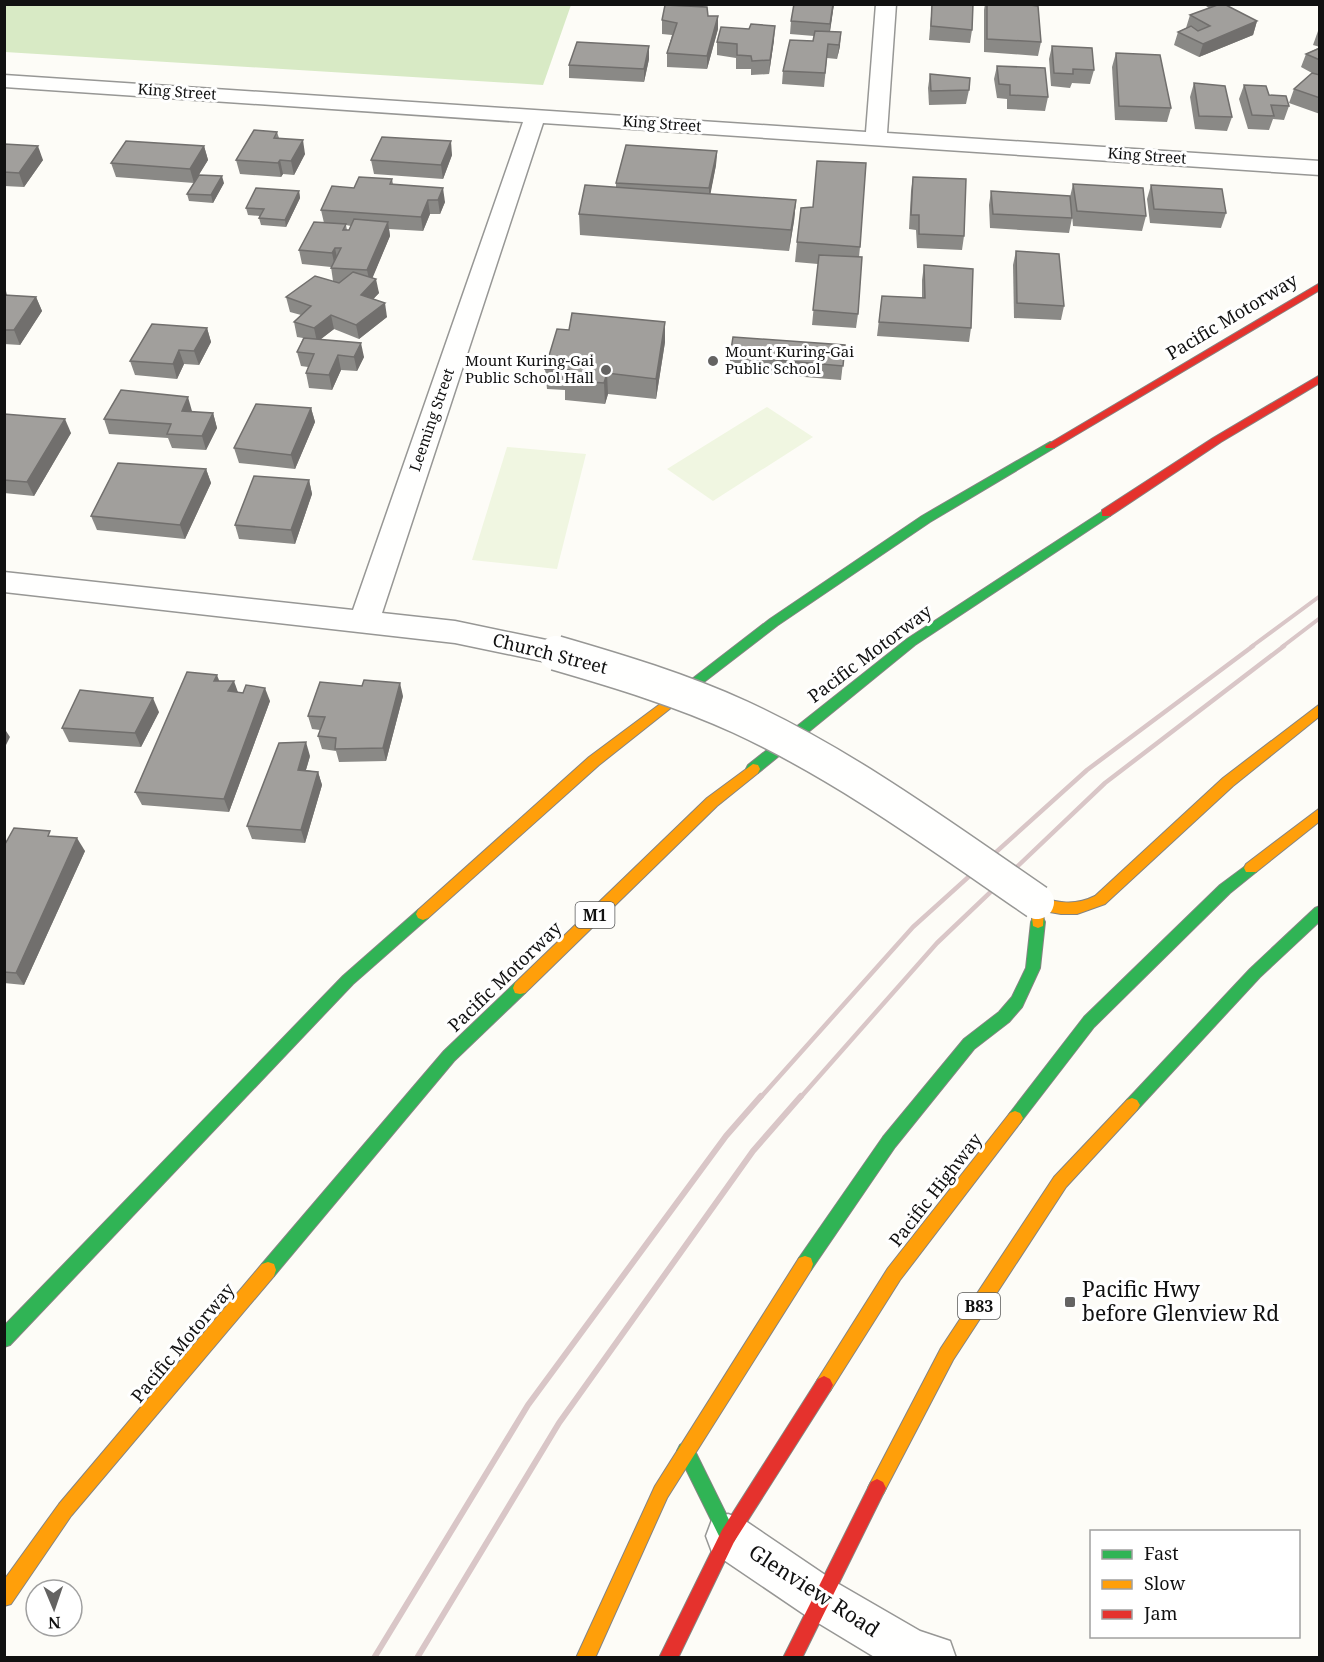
<svg xmlns="http://www.w3.org/2000/svg" width="1324" height="1662" viewBox="0 0 1324 1662" font-family="'Noto Serif',serif">
  <style>
    .forest { fill: #d8eac5 }
    .pitch { fill: #f0f6e1 }
    .lines { fill: none; stroke-linecap: round; stroke-linejoin: round }
    .street-casing { stroke: #979795; stroke-width: 3 }
    .fast-casing { stroke: #858482; stroke-width: 2 }
    .slow-casing { stroke: #858482; stroke-width: 2 }
    .jam-casing { stroke: #858482; stroke-width: 2 }
    .street { fill: #fffffe; fill-rule: evenodd }
    .fast { fill: #30b455; fill-rule: evenodd }
    .slow { fill: #ff9f0a; fill-rule: evenodd }
    .jam { fill: #e5322d; fill-rule: evenodd }
    .rail-far2 { stroke: #d9c6c7; stroke-width: 4 }
    .rail-far1 { stroke: #d9c6c7; stroke-width: 4.5 }
    .rail { stroke: #d9c6c7; stroke-width: 6 }
    .street-bridge-casing { stroke: #979795; stroke-width: 37; stroke-linecap: butt }
    .street-bridge { stroke: #fffffe; stroke-width: 34 }
    .wall { fill: #8a8986; fill-rule: evenodd }
    .shaded-wall { fill: #716f6d }
    .building { fill: #a19f9c; stroke: #716f6d; stroke-width: 1.5 }
    .poi-dot { fill: #646362; stroke: #fff; stroke-width: 2 }
    .labels { text-anchor: middle; stroke-width: 6; stroke-linejoin: round; paint-order: stroke }
    .far-street-label { font-size: 15px; fill: #111; stroke: #fff }
    .far-poi-label { font-size: 15px; fill: #111; stroke: #fff; text-anchor: start }
    .shield { fill: #fff; stroke: #585858; stroke-width: 1.5 }
    .shield-label { font-size: 16px; font-weight: bold; fill: #111 }
    .street-label { font-size: 18px; fill: #111; stroke: #fff }
    .near-poi-label { font-size: 21px; fill: #111; stroke: #fff; text-anchor: start }
    .near-street-label { font-size: 21px; fill: #111; stroke: #fff }
  </style>
  <rect width="100%" height="100%" fill="#fdfcf7"/>
  <polygon class="forest" points="4,5 5,4 571,5 543,85 5,52"/>
  <g class="pitch">
    <polygon points="767,407 813,437 713,501 667,469"/>
    <polygon points="507,447 586,454 557,569 472,560"/>
  </g>
  <g class="lines">
    <defs>
      <g id="street">
        <polygon points="876,4 896,4 887,133 1320,161 1320,175 543,123 382,613 455,621 556,642 567,645 571,653 567,661 556,664 455,643 4,592 4,572 353,610 523,122 4,87 4,75 866,132"/>
        <polygon points="728,1514 744,1520 837,1583 920,1631 950,1641 956,1658 876,1658 805,1615 712,1552 706,1536 712,1520"/>
      </g>
      <g id="fast">
        <polygon points="1050,442 1054,444 1054,448 930,522 778,625 691,692 683,692 681,689 683,686 770,619 922,516"/>
        <polygon points="1106,509 1110,510 1110,516 915,645 758,773 748,773 746,769 748,765 907,639"/>
        <polygon points="1251,862 1256,864 1258,868 1256,872 1230,893 1094,1027 1020,1123 1015,1125 1010,1123 1007,1118 1010,1113 1084,1017 1220,885"/>
        <polygon points="1320,906 1320,921 1260,977 1137,1110 1132,1112 1127,1110 1124,1105 1127,1100 1250,969 1315,908"/>
        <polygon points="423,908 428,910 430,914 428,918 353,984 10,1345 4,1347 4,1326 343,976 418,910"/>
        <polygon points="1038,916 1043,918 1045,922 1040,968 1022,1007 1009,1022 974,1049 895,1147 811,1270 805,1272 799,1270 797,1264 799,1258 883,1137 964,1039 999,1012 1012,997 1026,968 1031,922 1033,918"/>
        <polygon points="520,982 525,983 527,988 525,993 454,1061 274,1276 268,1278 262,1276 260,1270 262,1264 444,1051 515,983"/>
        <polygon points="686,1442 692,1445 734,1530 737,1536 734,1542 728,1545 722,1542 680,1457 677,1451 680,1445"/>
      </g>
      <g id="slow">
        <polygon points="687,684 693,689 691,692 599,765 428,918 423,920 418,918 416,914 418,910 589,757"/>
        <path d="M1320,704V716L1233,786L1105,904L1077,914H1061L1044,911L1043,926L1038,928L1033,926L1030,902L1032,898L1037,896C1057,903 1075,906 1095,896L1223,778Z"/>
        <polygon points="753,764 758,765 760,769 758,773 717,806 525,993 520,994 515,993 513,988 515,983 707,798"/>
        <polygon points="1320,808 1320,821 1256,872 1246,872 1244,868 1246,864"/>
        <polygon points="1132,1098 1137,1100 1140,1105 1137,1110 1066,1187 953,1360 883,1494 877,1497 871,1494 868,1488 871,1482 941,1348 1054,1177 1127,1100"/>
        <polygon points="1015,1111 1020,1113 1023,1118 1020,1123 900,1280 830,1391 824,1394 818,1391 815,1385 818,1379 888,1268 1010,1113"/>
        <polygon points="805,1256 811,1258 813,1264 811,1270 667,1498 595,1658 576,1658 655,1486 799,1258"/>
        <polygon points="268,1262 274,1264 276,1270 274,1276 71,1516 11,1604 4,1606 4,1580 59,1504 262,1264"/>
      </g>
      <g id="jam">
        <polygon points="1320,283 1320,290 1054,448 1046,448 1045,446"/>
        <polygon points="1320,375 1320,383 1221,442 1110,516 1102,516 1102,510 1213,438"/>
        <polygon points="824,1376 830,1379 833,1385 830,1391 734,1542 678,1658 659,1658 722,1530 818,1379"/>
        <polygon points="877,1479 883,1482 886,1488 883,1494 802,1658 783,1658 871,1482"/>
      </g>
    </defs>
    <use href="#street" class="street-casing"/>
    <use href="#fast" class="fast-casing"/>
    <use href="#slow" class="slow-casing"/>
    <use href="#jam" class="jam-casing"/>
    <use href="#street" class="street"/>
    <use href="#fast" class="fast"/>
    <use href="#slow" class="slow"/>
    <use href="#jam" class="jam"/>
    <g class="rail-far2">
      <polyline points="1251,647 1320,596"/>
      <polyline points="1282,647 1320,618"/>
    </g>
    <g class="rail-far1">
      <polyline points="760,1098 913,927 1087,770 1253,646"/>
      <polyline points="800,1098 937,943 1105,783 1284,646"/>
    </g>
    <g class="rail">
      <polyline points="374,1658 528,1405 726,1136 761,1096"/>
      <polyline points="417,1658 559,1423 753,1151 801,1096"/>
    </g>
    <defs>
      <path id="street-bridge" d="M556,653C618,671 681,690 740,717C846,766 941,836 1037,902"/>
    </defs>
    <use href="#street-bridge" class="street-bridge-casing"/>
    <use href="#street-bridge" class="street-bridge"/>
  </g>
  <g class="wall">
    <polygon points="794,4 834,4 830,32 840,46 837,59 827,58 824,87 782,84 783,71 813,41 814,36 790,34 791,21"/>
    <polygon points="932,4 973,4 972,30 970,43 929,40"/>
    <polygon points="985,4 1022,4 1041,42 1038,56 984,52 984,10"/>
    <polygon points="1203,4 1228,4 1225,5 1257,21 1253,35 1199,57 1174,45 1178,32 1186,28 1190,15 1209,8"/>
    <polygon points="708,16 718,29 707,69 667,67 667,53 672,35 662,34 662,20"/>
    <polygon points="1320,30 1320,47 1313,45 1318,31"/>
    <polygon points="774,40 769,74 751,75 751,69 736,69 736,58 717,55 717,42"/>
    <polygon points="1052,46 1094,70 1090,84 1072,83 1070,88 1051,86 1049,59"/>
    <polygon points="1320,47 1320,114 1289,103 1294,89 1312,73 1301,67 1306,54"/>
    <polygon points="1116,53 1171,108 1167,122 1115,120 1112,67"/>
    <polygon points="649,59 644,82 569,78 569,65"/>
    <polygon points="997,66 1048,97 1045,111 1007,109 1007,99 997,98 994,79"/>
    <polygon points="930,74 969,90 966,104 929,105 928,88"/>
    <polygon points="1194,83 1232,117 1227,131 1195,129 1190,97"/>
    <polygon points="1244,85 1269,95 1289,106 1284,120 1273,119 1269,130 1248,129 1239,99"/>
    <polygon points="277,132 279,138 305,154 294,175 283,174 281,177 240,174 236,160"/>
    <polygon points="4,144 43,160 24,187 4,186"/>
    <polygon points="204,146 208,160 196,179 224,183 213,203 189,201 187,194 194,183 116,177 111,163"/>
    <polygon points="717,151 716,165 710,194 796,200 794,221 789,251 580,235 579,214 616,188 616,183"/>
    <polygon points="452,155 443,179 374,174 371,160"/>
    <polygon points="913,177 964,236 962,250 917,248 916,230 909,229 911,191"/>
    <path d="M392,179L393,184L445,202L440,214H430L423,231L389,229L390,236L372,278L379,293L373,299L387,317L359,339L334,329L321,339L364,357L357,371L341,370L332,390L309,388L306,373L308,367L301,366L297,352L303,338L297,337L294,322L301,315L290,312L286,297L333,281L331,267L302,264L299,250L324,223L321,210L354,188ZM346,225L351,226L349,230H347Z"/>
    <polygon points="1073,184 1146,216 1142,231 1073,226 1072,214 1072,218 1069,233 990,228 989,205 991,191 1070,197"/>
    <polygon points="1151,185 1226,213 1221,228 1150,223 1147,199"/>
    <polygon points="299,191 300,198 286,227 261,225 259,218 260,216 248,215 246,208"/>
    <polygon points="797,242 860,247 859,257 858,314 856,328 812,325 818,264 795,262"/>
    <polygon points="1016,251 1064,306 1061,320 1014,318 1013,265"/>
    <polygon points="924,265 971,328 969,342 877,336 882,296 922,298 922,280"/>
    <polygon points="4,291 6,291 7,295 36,297 42,311 20,345 4,344"/>
    <polygon points="665,322 665,342 656,399 608,394 605,404 565,400 565,390 547,389 545,369 569,330"/>
    <polygon points="207,328 211,342 199,365 184,364 177,379 135,375 130,361"/>
    <polygon points="845,345 841,380 730,371 730,356"/>
    <polygon points="311,408 315,422 295,469 239,463 234,448"/>
    <polygon points="192,412 213,413 217,428 206,450 172,448 168,438 109,434 104,419"/>
    <polygon points="4,414 71,433 34,496 4,493"/>
    <polygon points="206,469 211,483 185,539 97,530 91,516"/>
    <polygon points="309,480 312,494 295,544 239,539 235,525"/>
    <polygon points="220,681 238,692 270,701 229,812 142,805 135,792"/>
    <polygon points="403,696 386,761 339,762 336,751 322,749 318,736 320,730 312,729 308,716"/>
    <polygon points="159,712 141,747 69,742 62,728"/>
    <polygon points="310,756 306,770 318,772 322,785 305,843 252,839 247,826"/>
    <polygon points="53,836 85,851 24,985 4,983 4,846"/>
  </g>
  <g class="shaded-wall">
    <polygon points="833,4 834,4 829,37 830,24"/>
    <polygon points="718,16 718,29 707,69 707,56"/>
    <polygon points="1257,21 1253,35 1199,57 1203,44"/>
    <polygon points="775,26 774,40 769,74 770,60"/>
    <polygon points="841,32 840,46 837,59 839,45"/>
    <polygon points="649,46 649,59 644,82 644,69"/>
    <polygon points="303,140 305,154 294,175 291,161"/>
    <polygon points="451,141 452,155 443,179 441,165"/>
    <polygon points="38,146 43,160 24,187 19,173"/>
    <polygon points="204,146 208,160 194,183 190,169"/>
    <polygon points="717,151 716,165 709,202 709,188"/>
    <polygon points="280,160 283,174 281,177 278,163"/>
    <polygon points="222,176 224,183 213,203 211,195"/>
    <polygon points="443,188 445,202 440,214 438,200"/>
    <polygon points="299,191 300,198 286,227 285,220"/>
    <polygon points="428,200 430,214 423,231 421,217"/>
    <polygon points="796,200 794,221 789,251 791,230"/>
    <polygon points="388,222 390,236 370,284 367,270"/>
    <polygon points="335,248 338,262 335,267 332,253"/>
    <polygon points="376,279 379,293 364,309 361,295"/>
    <polygon points="36,297 42,311 20,345 14,330"/>
    <polygon points="385,303 387,317 359,339 356,325"/>
    <polygon points="331,315 334,329 317,342 314,328"/>
    <polygon points="665,322 665,342 656,399 656,379"/>
    <polygon points="207,328 211,342 199,365 194,351"/>
    <polygon points="361,343 364,357 357,371 354,357"/>
    <polygon points="179,350 184,364 177,379 173,364"/>
    <polygon points="338,355 341,370 332,390 329,375"/>
    <polygon points="607,373 608,394 605,404 604,383"/>
    <polygon points="188,397 192,411 182,411"/>
    <polygon points="311,408 315,422 295,469 291,455"/>
    <polygon points="213,413 217,428 206,450 202,436"/>
    <polygon points="65,419 71,433 34,496 27,482"/>
    <polygon points="206,469 211,483 185,539 180,525"/>
    <polygon points="309,480 312,494 295,544 291,530"/>
    <polygon points="217,675 222,688 214,681"/>
    <polygon points="234,681 239,695 228,691"/>
    <polygon points="400,683 403,696 386,761 383,748"/>
    <polygon points="265,688 270,701 229,812 224,799"/>
    <polygon points="153,698 159,712 141,747 135,733"/>
    <polygon points="4,728 10,737 4,749"/>
    <polygon points="306,742 310,756 302,783 298,770"/>
    <polygon points="318,772 322,785 305,843 301,830"/>
    <polygon points="77,838 85,851 24,985 16,973"/>
  </g>
  <g class="building">
    <polygon points="794,4 833,4 830,24 791,21"/>
    <polygon points="932,4 973,4 972,30 931,26"/>
    <polygon points="987,4 1022,4 1038,6 1041,42 987,39"/>
    <polygon points="1220,4 1224,4 1257,21 1203,44 1178,32 1191,26 1198,31 1210,26 1190,15"/>
    <polygon points="665,5 707,7 708,16 718,16 707,56 667,53 677,23 662,20"/>
    <polygon points="751,24 775,26 770,60 752,61 751,56 737,55 737,44 717,42 721,27 749,29"/>
    <polygon points="815,31 841,32 839,45 828,44 825,73 783,71 790,40 813,41"/>
    <polygon points="577,42 649,46 644,69 569,65"/>
    <polygon points="1052,46 1092,48 1094,70 1073,69 1073,74 1054,73"/>
    <polygon points="1320,48 1320,60 1306,54"/>
    <polygon points="1116,53 1160,55 1171,108 1119,106"/>
    <polygon points="997,66 1045,68 1048,97 1010,95 1010,85 999,84"/>
    <polygon points="1312,73 1320,75 1320,98 1294,89"/>
    <polygon points="930,74 970,78 969,90 931,91"/>
    <polygon points="1194,83 1225,86 1232,117 1199,116"/>
    <polygon points="1244,85 1266,86 1269,95 1286,96 1289,106 1271,105 1274,116 1252,115"/>
    <polygon points="254,130 277,132 274,138 303,140 291,161 280,160 278,163 236,160"/>
    <polygon points="382,137 451,141 441,165 371,160"/>
    <polygon points="126,141 204,146 190,169 111,163"/>
    <polygon points="4,144 38,146 19,173 4,172"/>
    <polygon points="626,145 717,151 709,188 616,183"/>
    <polygon points="817,161 866,163 860,247 797,242 801,208 813,207"/>
    <polygon points="199,175 222,176 211,195 187,194"/>
    <polygon points="359,177 392,179 390,184 443,188 438,200 428,200 421,217 321,210 332,186 354,188"/>
    <polygon points="913,177 966,179 964,236 919,234 919,215 911,215"/>
    <polygon points="1073,184 1143,188 1146,216 1077,211"/>
    <polygon points="585,185 796,200 791,230 579,214"/>
    <polygon points="1151,185 1222,189 1226,213 1154,209"/>
    <polygon points="256,188 299,191 285,220 259,218 264,209 246,208"/>
    <polygon points="991,191 1070,196 1072,218 993,214"/>
    <polygon points="354,219 388,222 367,270 331,268 341,248 335,248 332,253 299,250 314,222 346,224 343,230 349,230"/>
    <polygon points="1016,251 1059,254 1064,306 1017,303"/>
    <polygon points="819,255 862,257 858,314 813,310"/>
    <polygon points="924,265 973,269 971,328 879,322 882,296 925,298"/>
    <polygon points="353,272 376,279 361,295 385,303 356,325 331,315 314,328 294,322 311,306 286,297 315,276 339,283"/>
    <polygon points="4,295 36,297 14,330 4,330"/>
    <polygon points="572,313 665,322 656,379 607,373 604,383 564,380 569,370 545,369 557,329 569,330"/>
    <polygon points="152,324 207,328 194,351 179,350 173,364 130,361"/>
    <polygon points="733,337 845,345 843,366 730,356"/>
    <polygon points="304,338 361,343 354,357 338,355 329,375 306,373 314,354 297,352"/>
    <polygon points="121,390 188,397 182,411 213,413 202,436 167,434 171,424 104,419"/>
    <polygon points="256,404 311,408 291,455 234,448"/>
    <polygon points="4,414 65,419 27,482 4,480"/>
    <polygon points="118,463 206,469 180,525 91,516"/>
    <polygon points="254,476 309,480 291,530 235,525"/>
    <polygon points="187,672 217,675 214,681 234,681 228,691 243,693 246,685 265,688 224,799 135,792"/>
    <polygon points="364,680 400,683 383,748 335,749 336,738 318,736 325,717 308,716 320,682 362,686"/>
    <polygon points="80,690 153,698 135,733 62,728"/>
    <polygon points="306,742 298,770 318,772 301,830 247,826 279,743"/>
    <polygon points="14,828 50,831 48,836 77,838 16,973 4,972 4,846"/>
  </g>
  <g class="poi-dot">
    <circle cx="713" cy="361" r="6"/>
    <circle cx="606" cy="370" r="6"/>
    <rect x="1064" y="1296" width="12" height="12" rx="3"/>
  </g>
  <g class="labels">
    <g class="far-street-label">
      <text transform="translate(177 92) rotate(4)" y="5">King Street</text>
      <text transform="translate(662 124) rotate(4)" y="5">King Street</text>
      <text transform="translate(1147 156) rotate(4)" y="5">King Street</text>
      <text transform="translate(432 420) rotate(-71)" y="5">Leeming Street</text>
    </g>
    <g class="far-poi-label">
      <text x="725" y="357">Mount Kuring-Gai<tspan x="725" dy="17">Public School</tspan></text>
      <text x="594" y="366" text-anchor="end">Mount Kuring-Gai<tspan x="594" dy="17">Public School Hall</tspan></text>
    </g>
    <g class="shield">
      <rect x="575.5" y="902" width="39" height="26" rx="4.5"/>
      <rect x="958" y="1293" width="42" height="26" rx="4.5"/>
    </g>
    <g class="shield-label">
      <text x="595" y="921">M1</text>
      <text x="979" y="1312">B83</text>
    </g>
    <g class="street-label">
      <text transform="translate(1232 317) rotate(-31)" y="6">Pacific Motorway</text>
      <text transform="translate(550 654) rotate(14)" y="6">Church Street</text>
      <text transform="translate(870 654) rotate(-37)" y="6">Pacific Motorway</text>
      <text transform="translate(505 977) rotate(-44)" y="6">Pacific Motorway</text>
      <text transform="translate(936 1190) rotate(-52)" y="6">Pacific Highway</text>
      <text transform="translate(183 1343) rotate(-50)" y="6">Pacific Motorway</text>
    </g>
    <g class="near-poi-label">
      <text x="1082" y="1297">Pacific Hwy<tspan x="1082" dy="24">before Glenview Rd</tspan></text>
    </g>
    <g class="near-street-label">
      <text transform="translate(814 1591) rotate(33)" y="7">Glenview Road</text>
    </g>
  </g>
  <rect width="1324" height="1662" fill="none" stroke="#111111" stroke-width="12"/>
  <rect x="1090" y="1530" width="210" height="108" fill="#ffffff" stroke="#a0a0a0" stroke-width="1.5"/>
  <rect x="1102" y="1550" width="30" height="9" fill="#30b455" stroke="#a0a0a0" stroke-width="1.5"/>
  <text x="1144" y="1560" font-size="18" fill="#111111">Fast</text>
  <rect x="1102" y="1580" width="30" height="9" fill="#ff9f0a" stroke="#a0a0a0" stroke-width="1.5"/>
  <text x="1144" y="1590" font-size="18" fill="#111111">Slow</text>
  <rect x="1102" y="1610" width="30" height="9" fill="#e5322d" stroke="#a0a0a0" stroke-width="1.5"/>
  <text x="1144" y="1620" font-size="18" fill="#111111">Jam</text>
  <g transform="translate(54 1608) rotate(178)"><circle r="28" fill="#ffffff" stroke="#a0a0a0" stroke-width="1.5"/>
  <path d="M0-4.5L10 22L0 15L-10 22Z" fill="#646362"/>
  <text y="-9" font-size="16" font-weight="bold" text-anchor="middle" fill="#111111">N</text>
  </g>
</svg>
